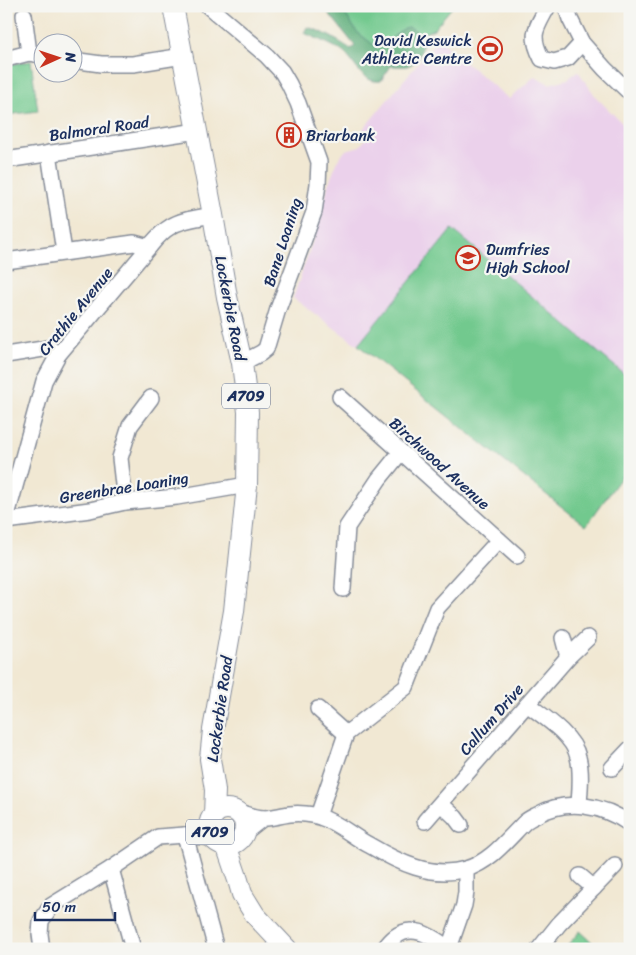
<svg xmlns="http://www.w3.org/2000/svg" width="636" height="955" viewBox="0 0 636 955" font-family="Sriracha,sans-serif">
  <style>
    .built { fill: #ebd1eb }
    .green { fill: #72c98e; stroke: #467c76 }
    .forest { fill: #5dad79; stroke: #3c6e6c }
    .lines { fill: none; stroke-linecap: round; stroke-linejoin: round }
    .minor-casing { stroke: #868c98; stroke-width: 18 }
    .major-casing { stroke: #868c98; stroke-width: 22 }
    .minor { stroke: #fff; stroke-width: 15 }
    .major { stroke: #fff; stroke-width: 20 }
    .labels { text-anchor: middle; stroke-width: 4.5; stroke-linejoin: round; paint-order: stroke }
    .shield { fill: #f6f6f2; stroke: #5d6b8a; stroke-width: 1 }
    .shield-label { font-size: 15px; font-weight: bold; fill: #1b2f5e }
    .poi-label { font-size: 16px; fill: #1b2f5e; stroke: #f6f6f2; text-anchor: start }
    .street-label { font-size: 16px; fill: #1b2f5e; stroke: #f6f6f2 }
  </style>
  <rect width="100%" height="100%" fill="#f6f6f2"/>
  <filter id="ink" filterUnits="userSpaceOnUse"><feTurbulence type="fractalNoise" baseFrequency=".02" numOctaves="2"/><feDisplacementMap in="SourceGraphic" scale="10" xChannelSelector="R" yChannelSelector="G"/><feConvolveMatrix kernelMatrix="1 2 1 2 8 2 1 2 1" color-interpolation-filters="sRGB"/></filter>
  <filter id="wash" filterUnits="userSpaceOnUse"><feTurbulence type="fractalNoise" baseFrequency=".0096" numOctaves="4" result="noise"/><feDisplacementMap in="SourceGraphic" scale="20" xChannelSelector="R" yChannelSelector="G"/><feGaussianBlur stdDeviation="1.12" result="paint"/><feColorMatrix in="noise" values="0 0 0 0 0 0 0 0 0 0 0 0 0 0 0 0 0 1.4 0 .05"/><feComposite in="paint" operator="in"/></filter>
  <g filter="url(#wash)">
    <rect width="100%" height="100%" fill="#f1e8d3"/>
    <polygon class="built" points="438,39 509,99 535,76 549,84 568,79 578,71 596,97 630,131 630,465 586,526 370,354 293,298 321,217 328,185 339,158 346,150 360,146 366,139 359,134"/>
    <g class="green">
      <polygon points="329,6 453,6 434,29 394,45 374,58"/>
      <polygon points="31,61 38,111 6,115 6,65"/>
      <polygon points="452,229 630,379 630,465 586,526 358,345"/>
      <polygon points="580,931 593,943 588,949 565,949"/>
    </g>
    <path class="forest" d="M321,6H340L357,32L375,46L387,43L398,32L408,27C411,28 416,30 418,33C427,43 420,63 407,66C402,67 396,66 391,66L381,81C362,84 355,62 343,52C335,46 315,38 304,33L307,27C323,31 337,40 351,49L355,46L331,16Z"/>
  </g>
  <g filter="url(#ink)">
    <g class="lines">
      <defs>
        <g id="minor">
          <polyline points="208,6 267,56 282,72 289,84 298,103 319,162 318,184 314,212 293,269 278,309 266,349 261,353 242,363"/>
          <path d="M548,6C536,29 529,34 542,59L554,62L568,58L582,43"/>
          <polyline points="566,6 570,19 582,43 605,69 627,90 630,90"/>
          <polyline points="24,15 29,53"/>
          <polyline points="6,59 29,53 42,55"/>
          <polyline points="72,60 101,64 133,64 183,56"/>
          <polyline points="49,153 64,252"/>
          <polyline points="6,160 197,131"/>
          <path d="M6,261L134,243L149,247C155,240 161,232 170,227C182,219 199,218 213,215"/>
          <polyline points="6,355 49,348 58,355"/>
          <polyline points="340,397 517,556"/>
          <polyline points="125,502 120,458 130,426 151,398"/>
          <polyline points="6,519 44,381 58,355 149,247"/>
          <polyline points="6,521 90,510 125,502 177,497 247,485"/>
          <polyline points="343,589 347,527 379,479 401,452"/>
          <polyline points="563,638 568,657"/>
          <path d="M527,704C544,717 573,735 578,757C582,772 580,789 579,804"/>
          <polyline points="318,709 346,734"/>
          <polyline points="612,768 630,749"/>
          <polyline points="441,804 455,817 461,825"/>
          <path d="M238,812C246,814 256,818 264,818C273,818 281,815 290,814C299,813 312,814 320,817C339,823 352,836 369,845C398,862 431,879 466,869C490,862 507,840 524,823C528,819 533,817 537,815C567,798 603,805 630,824"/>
          <polyline points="318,816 346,734 406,687 437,608 499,540"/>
          <polyline points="425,821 568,657 588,638"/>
          <polyline points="244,833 263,818"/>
          <polyline points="185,835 216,949"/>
          <polyline points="111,869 133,949"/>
          <polyline points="580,876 594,888"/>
          <polyline points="449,948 464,905 466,892 466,869"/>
          <polyline points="42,949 40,934 41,921 51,906 111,869 158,837 185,835 213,838"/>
          <path d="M384,949C387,945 391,940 395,937C414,922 433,938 450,949"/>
          <polyline points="539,949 559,924 615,866"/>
        </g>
        <g id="major">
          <polyline points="173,6 213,215 227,297 242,363 248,412 247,485 234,611 213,730 210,759 215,790 214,815"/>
          <circle cx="227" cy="827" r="18"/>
          <polyline points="226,845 238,880 242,894 255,915 287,949"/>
        </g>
      </defs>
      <use href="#minor" class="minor-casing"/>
      <use href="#major" class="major-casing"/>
      <use href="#minor" class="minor"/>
      <use href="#major" class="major"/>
    </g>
  </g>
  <defs>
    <symbol id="stadium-ring" viewBox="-11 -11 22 22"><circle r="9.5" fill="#f6f6f2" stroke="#c8321e" stroke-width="1.5"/><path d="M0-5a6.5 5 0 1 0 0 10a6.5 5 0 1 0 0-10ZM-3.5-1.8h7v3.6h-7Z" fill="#c8321e"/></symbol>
    <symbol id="building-ring" viewBox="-11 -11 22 22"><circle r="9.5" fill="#f6f6f2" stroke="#c8321e" stroke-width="1.5"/><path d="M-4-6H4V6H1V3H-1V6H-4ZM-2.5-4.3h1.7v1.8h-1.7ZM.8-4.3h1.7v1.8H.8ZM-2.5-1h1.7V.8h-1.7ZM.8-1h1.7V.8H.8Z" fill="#c8321e"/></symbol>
    <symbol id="school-ring" viewBox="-11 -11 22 22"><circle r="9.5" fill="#f6f6f2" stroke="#c8321e" stroke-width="1.5"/><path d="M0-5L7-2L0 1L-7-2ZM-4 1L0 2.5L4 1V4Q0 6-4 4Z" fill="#c8321e"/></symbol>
  </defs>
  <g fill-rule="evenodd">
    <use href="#stadium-ring" x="476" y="35" width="28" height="28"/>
    <use href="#building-ring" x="275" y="121" width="28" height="28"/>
    <use href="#school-ring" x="454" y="244" width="28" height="28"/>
  </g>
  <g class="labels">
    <g class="shield">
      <rect x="222" y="383.5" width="48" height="25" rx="4"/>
      <rect x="186" y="819.5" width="48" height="25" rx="4"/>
    </g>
    <g class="shield-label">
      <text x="246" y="401">A709</text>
      <text x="210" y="837">A709</text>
    </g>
    <g class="poi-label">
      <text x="472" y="46" text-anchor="end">David Keswick<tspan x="472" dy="18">Athletic Centre</tspan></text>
      <text x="306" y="141">Briarbank</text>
      <text x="486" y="255">Dumfries<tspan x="486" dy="18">High School</tspan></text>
    </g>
    <g class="street-label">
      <text transform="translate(99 128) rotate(-8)" y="6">Balmoral Road</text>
      <text transform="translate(282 242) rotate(-72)" y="6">Bane Loaning</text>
      <text transform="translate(231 308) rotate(79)" y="6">Lockerbie Road</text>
      <text transform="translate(75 311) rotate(-51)" y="6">Crathie Avenue</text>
      <text transform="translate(440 463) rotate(42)" y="6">Birchwood Avenue</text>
      <text transform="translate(124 487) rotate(-9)" y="6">Greenbrae Loaning</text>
      <text transform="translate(219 709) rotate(-82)" y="6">Lockerbie Road</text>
      <text transform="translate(491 719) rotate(-49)" y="6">Callum Drive</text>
    </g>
  </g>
  <rect width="636" height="955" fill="none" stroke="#f6f6f2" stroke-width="25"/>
  <g transform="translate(58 58) rotate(87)"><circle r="24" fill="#f6f6f2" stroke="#9ea6b7"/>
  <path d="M0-4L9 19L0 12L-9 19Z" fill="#c8321e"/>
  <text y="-8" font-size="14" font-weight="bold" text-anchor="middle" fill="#1b2f5e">N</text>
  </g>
  <path d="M35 912v8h80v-8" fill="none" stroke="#1b2f5e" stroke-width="2.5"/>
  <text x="42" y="912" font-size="15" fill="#1b2f5e" stroke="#f6f6f2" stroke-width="4" paint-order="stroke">50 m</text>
</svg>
